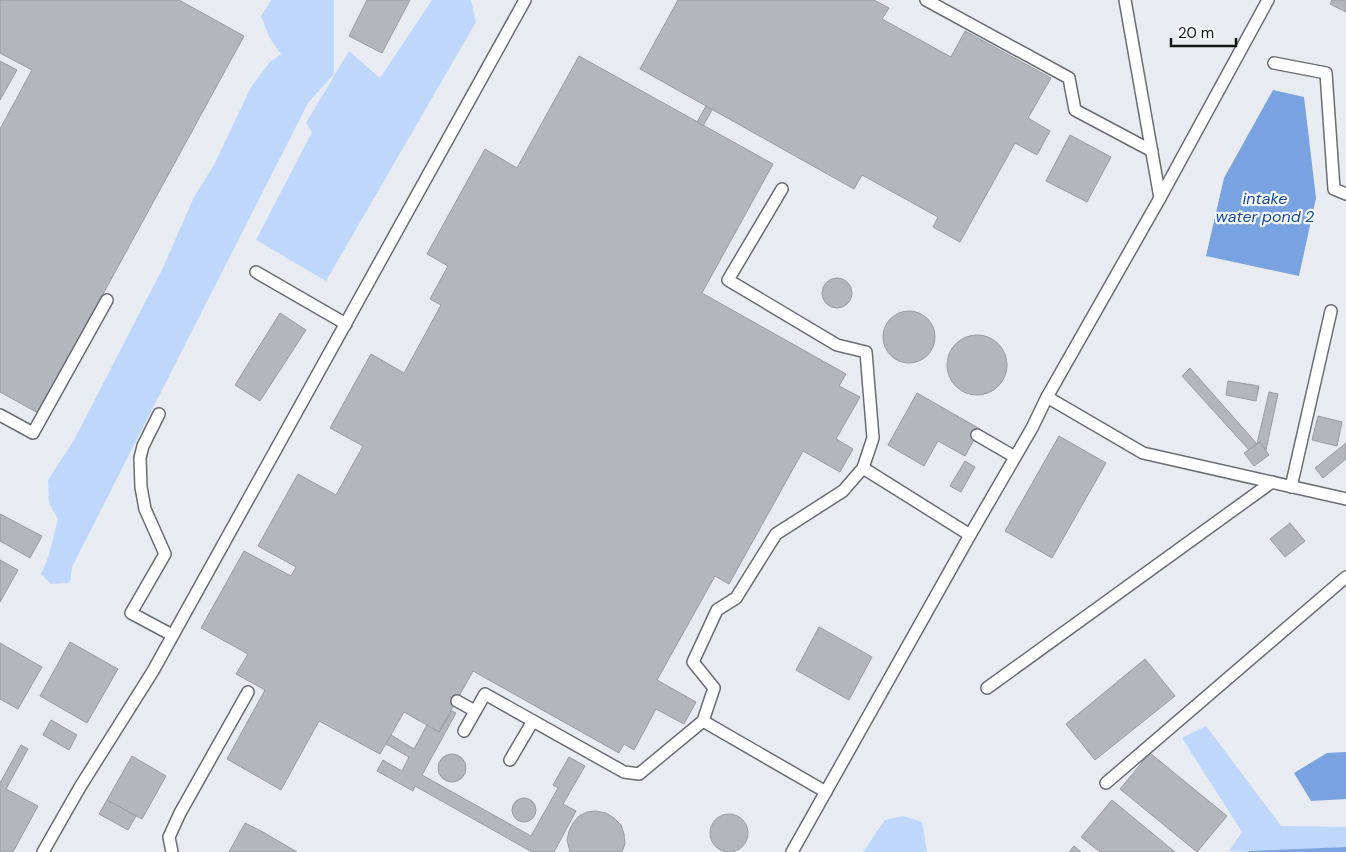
<svg xmlns="http://www.w3.org/2000/svg" width="1346" height="852" viewBox="0 0 1346 852" font-family="'DM Sans',sans-serif">
  <style>
    .green { fill: #bfd7fb }
    .water { fill: #79a2e0 }
    .building { fill: #b3b7bd; stroke: #989ca2 }
    .lines { fill: none; stroke-linecap: round; stroke-linejoin: round }
    .service-casing { stroke: #696c72; stroke-width: 14 }
    .service { stroke: #fff; stroke-width: 11 }
    .labels { text-anchor: middle; stroke-width: 4.5; stroke-linejoin: round; paint-order: stroke }
    .water-label { font-size: 16px; font-style: italic; fill: #174a93; stroke: #f6f9fe }
  </style>
  <rect width="100%" height="100%" fill="#e8ecf2"/>
  <g class="green">
    <polygon points="271,0 334,0 334,74 308,103 72,567 70,583 51,584 41,574 48,558 58,519 49,503 48,480 74,440 140,312 162,270 194,197 214,165 251,87 270,62 281,54 269,37 261,16"/>
    <polygon points="432,0 471,0 476,22 326,281 256,240 312,132 306,123 349,51 380,78"/>
    <polygon points="1206,726 1281,826 1346,827 1346,847 1248,852 1229,851 1242,832 1182,738"/>
    <polygon points="903,816 922,822 927,852 863,852 885,820"/>
  </g>
  <g class="water">
    <polygon points="1273,90 1304,97 1316,198 1299,276 1206,256 1224,178"/>
    <polygon points="1346,752 1346,799 1311,801 1294,773 1327,753"/>
    <polygon points="1346,847 1346,852 1249,852 1249,851"/>
  </g>
  <g class="building">
    <polygon points="0,0 179,0 244,36 38,413 0,392 0,129 32,70 0,53"/>
    <polygon points="367,0 410,0 382,53 349,36"/>
    <polygon points="678,0 874,0 889,8 882,19 951,57 965,31 1051,78 1028,118 1050,131 1037,155 1015,143 960,242 933,227 938,217 862,175 854,189 640,69"/>
    <polygon points="1332,0 1346,0 1346,12 1330,4"/>
    <polygon points="579,56 773,164 702,293 846,374 839,386 860,397 836,439 853,449 840,472 803,451 729,584 715,576 657,680 696,702 684,724 656,709 634,750 624,744 619,753 473,671 439,732 404,712 380,754 319,721 281,790 227,759 265,690 236,674 248,654 201,628 244,551 291,576 296,567 258,546 298,474 336,495 363,446 330,428 371,354 404,373 441,305 430,299 448,266 427,254 485,149 517,168"/>
    <polygon points="0,61 17,70 0,100"/>
    <polygon points="706,106 712,110 703,126 697,122"/>
    <polygon points="1070,135 1111,157 1087,202 1046,181"/>
    <circle cx="837" cy="293" r="15"/>
    <circle cx="909" cy="337" r="26"/>
    <polygon points="280,313 306,330 260,401 235,385"/>
    <circle cx="977" cy="365" r="30"/>
    <polygon points="1190,368 1257,444 1249,450 1182,376"/>
    <polygon points="1228,381 1259,386 1256,401 1226,395"/>
    <polygon points="1269,392 1278,394 1266,450 1260,442 1257,444"/>
    <polygon points="917,393 980,429 965,456 938,441 924,466 888,445"/>
    <polygon points="1318,416 1342,422 1337,446 1312,440"/>
    <polygon points="1059,436 1106,463 1052,558 1005,531"/>
    <polygon points="1260,442 1269,455 1254,466 1244,453"/>
    <polygon points="1346,443 1346,459 1323,478 1315,468"/>
    <polygon points="965,461 975,467 961,492 950,486"/>
    <polygon points="0,514 42,536 30,558 0,541"/>
    <polygon points="1290,523 1305,541 1285,557 1270,539"/>
    <polygon points="0,560 18,570 0,602"/>
    <polygon points="819,627 872,657 849,700 796,670"/>
    <polygon points="70,642 118,669 87,723 40,696"/>
    <polygon points="0,643 42,667 18,709 0,699"/>
    <polygon points="1145,659 1175,696 1095,760 1066,724"/>
    <polygon points="452,711 456,713 422,775 531,836 558,788 553,785 569,757 585,766 563,804 576,811 554,852 532,852 415,786 413,791 377,771 383,760 402,771 409,757 386,744 391,735 414,749 427,725 439,732"/>
    <polygon points="51,720 77,735 69,750 43,735"/>
    <polygon points="21,745 28,749 6,789 38,806 13,852 0,852 0,783"/>
    <polygon points="1150,753 1227,816 1197,852 1120,789"/>
    <circle cx="452" cy="768" r="14"/>
    <polygon points="132,756 166,776 142,819 107,800"/>
    <circle cx="524" cy="810" r="12"/>
    <polygon points="107,800 136,816 128,830 99,814"/>
    <polygon points="1112,800 1175,852 1100,852 1081,837"/>
    <polygon points="596,811 606,813 614,818 621,825 624,834 625,844 622,852 570,852 567,840 569,831 573,823 579,816 587,812"/>
    <circle cx="729" cy="833" r="19"/>
    <polygon points="245,823 263,832 297,852 229,852"/>
    <polygon points="1074,846 1081,852 1069,852"/>
  </g>
  <g class="lines">
    <defs>
      <g id="service">
        <polyline points="926,0 1069,78 1075,110 1152,151"/>
        <polyline points="1125,0 1160,198"/>
        <polyline points="1274,63 1326,73 1334,189 1346,194"/>
        <polyline points="256,272 346,324"/>
        <polyline points="1047,397 1143,453 1346,499"/>
        <polyline points="159,414 143,446 140,458 141,487 145,509 165,554 131,613 172,635"/>
        <polyline points="0,415 33,433 107,300"/>
        <polyline points="977,435 1015,457"/>
        <polyline points="863,468 970,535"/>
        <polyline points="1291,487 1331,311"/>
        <polyline points="987,688 1272,482"/>
        <polyline points="457,701 475,711"/>
        <polyline points="703,721 826,792"/>
        <polyline points="464,731 485,694 624,772 639,774 703,721 714,688 693,662 717,610 736,598 776,534 843,491 863,468 873,438 866,352 837,345 728,280 782,189"/>
        <polyline points="510,760 533,721"/>
        <polyline points="1106,783 1346,577"/>
        <polyline points="43,852 80,787 153,671 525,0"/>
        <polyline points="172,852 169,837 180,813 248,692"/>
        <polyline points="792,852 970,535 1032,428 1047,397 1160,198 1268,0"/>
      </g>
    </defs>
    <use href="#service" class="service-casing"/>
    <use href="#service" class="service"/>
  </g>
  <g class="labels">
    <g class="water-label">
      <text x="1265" y="204">intake<tspan x="1265" dy="18">water pond 2</tspan></text>
    </g>
  </g>
  <path d="M1171 38v8h65v-8" fill="none" stroke="#141517" stroke-width="2.5"/>
  <text x="1178" y="38" font-size="15" fill="#141517" stroke="#f6f9fe" stroke-width="4" paint-order="stroke">20 m</text>
</svg>
